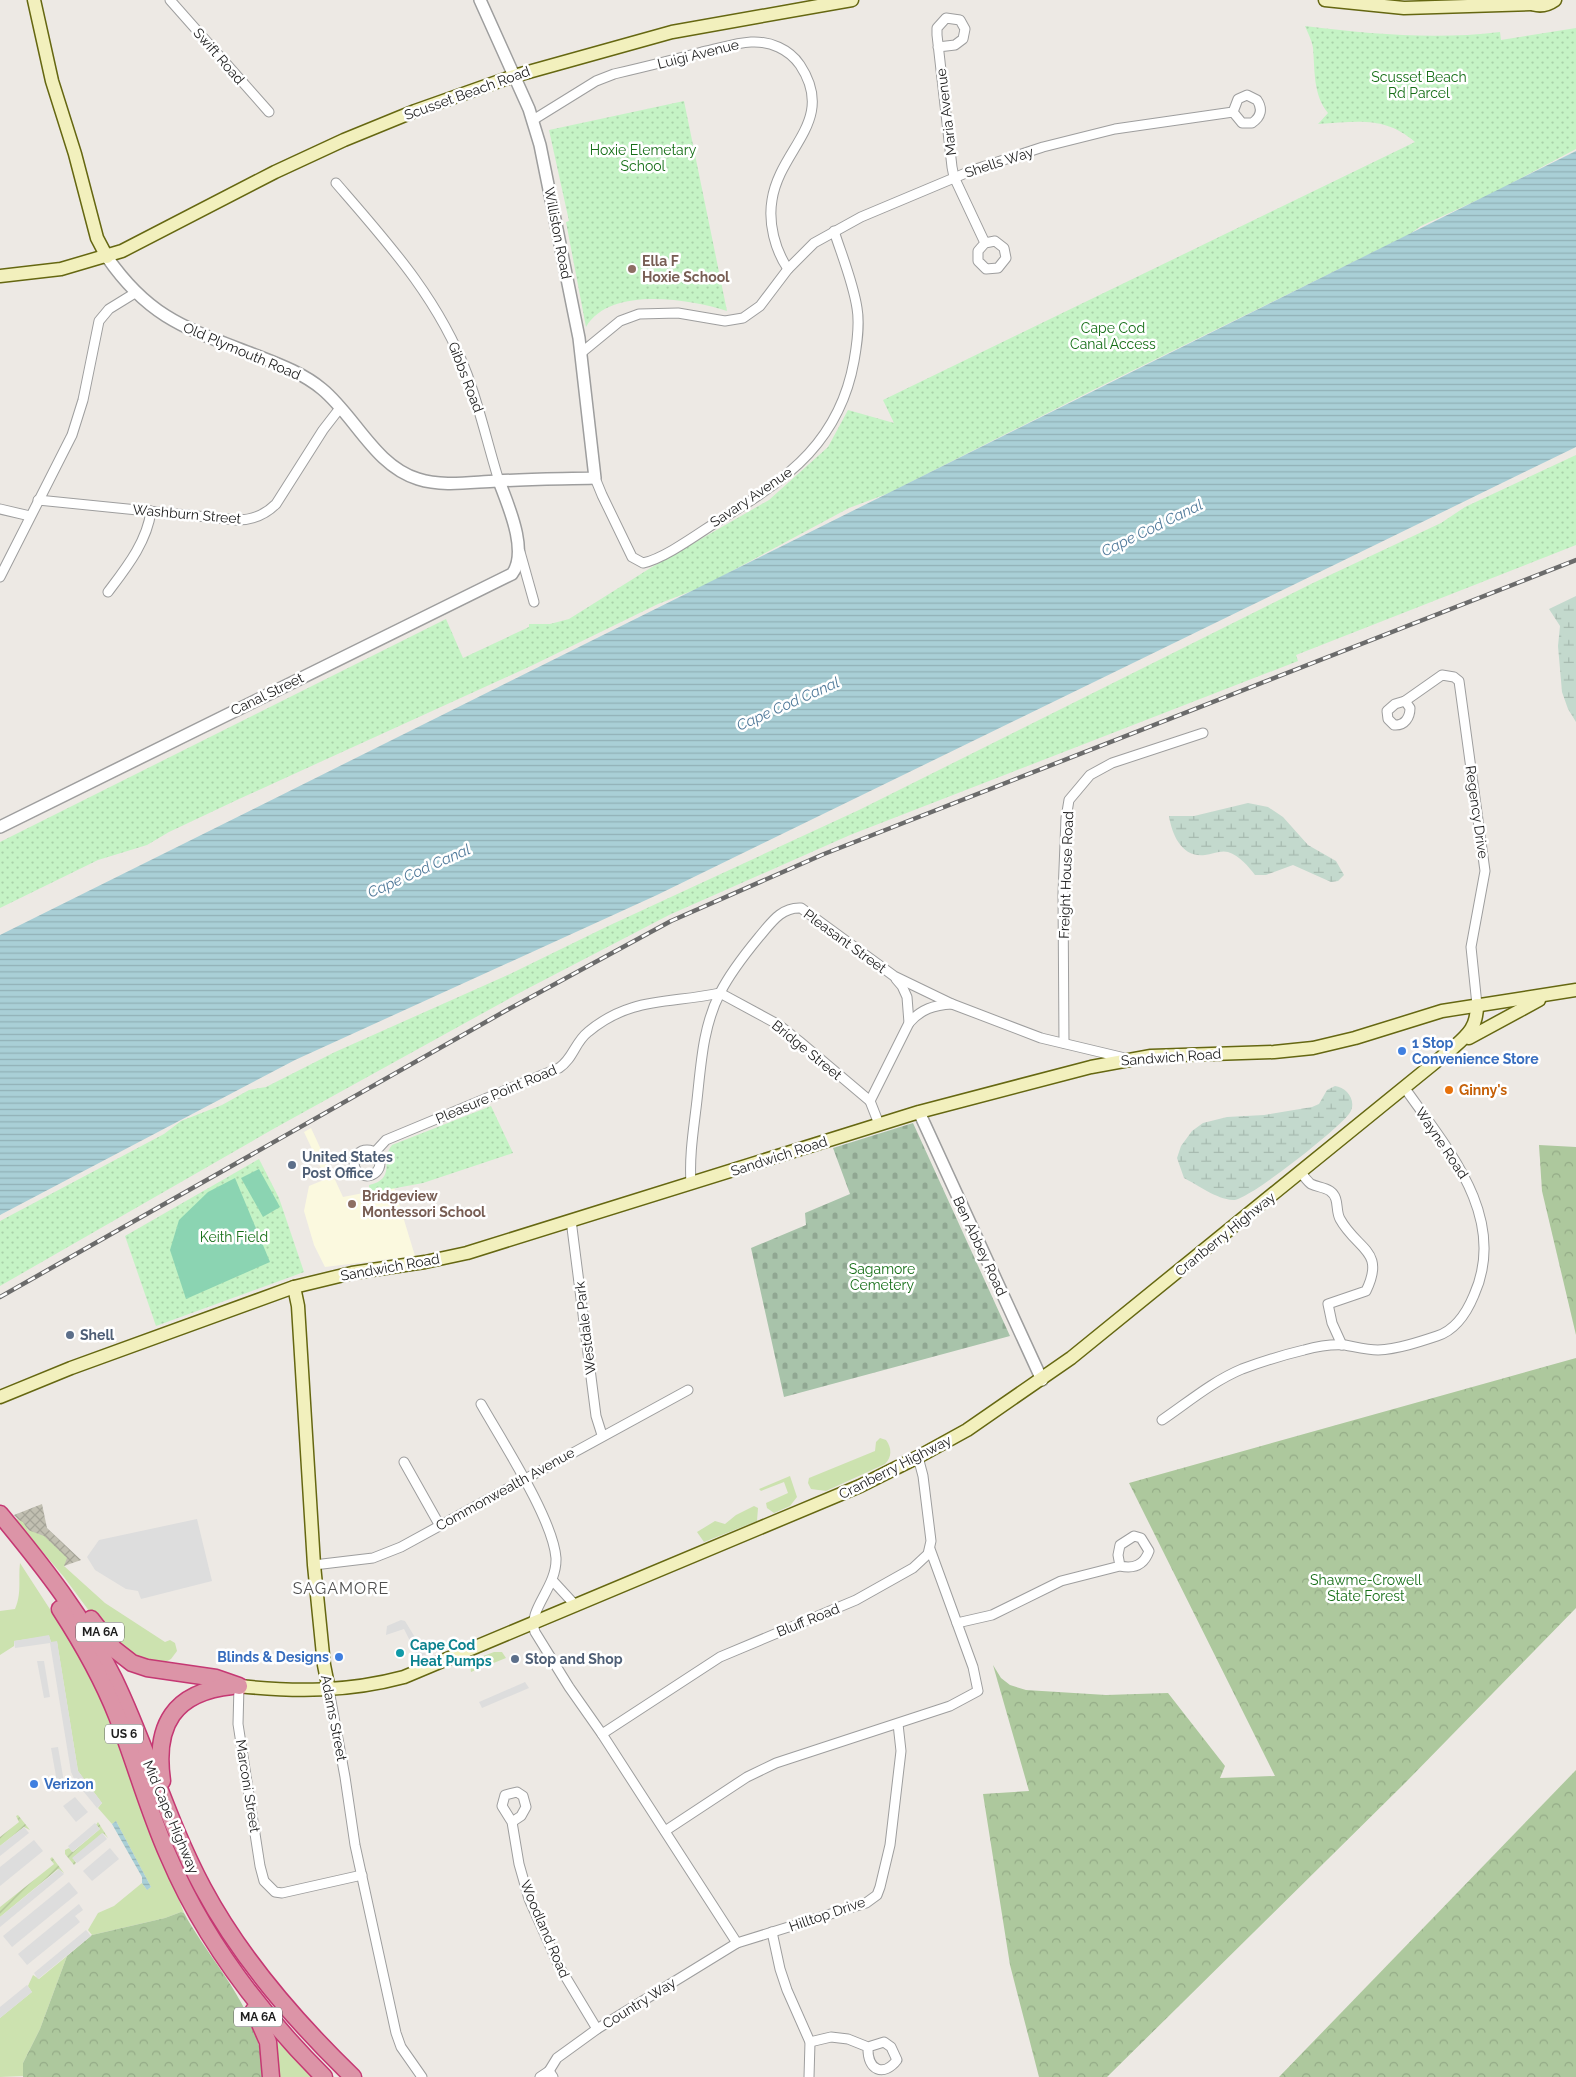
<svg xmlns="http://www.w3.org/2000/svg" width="1576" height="2077" viewBox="0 0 1576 2077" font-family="Raleway,sans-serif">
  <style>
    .education { fill: #fbf9df }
    .construction { fill: url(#construction-cross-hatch) }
    .grass { fill: #cce2af }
    .forest { fill: url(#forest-crowns) }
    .wetland { fill: url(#wetland-marsh) }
    .cemetery { fill: url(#cemetery-stones) }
    .park { fill: url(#park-dots) }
    .garden { fill: url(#garden-furrows) }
    .pitch { fill: #8bd4b2 }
    .parking { fill: #ddd }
    .water { fill: url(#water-rules) }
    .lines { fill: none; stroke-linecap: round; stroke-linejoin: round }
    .minor-casing { stroke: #9e9e9e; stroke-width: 11 }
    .tertiary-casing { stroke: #9e9e9e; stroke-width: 14 }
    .secondary-casing { stroke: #656711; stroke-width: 15 }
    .motorway-casing { stroke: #c53873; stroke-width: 19 }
    .minor { stroke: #fff; stroke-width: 9 }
    .tertiary { stroke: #fff; stroke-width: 11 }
    .secondary { stroke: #f2f0bd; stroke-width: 12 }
    .motorway { stroke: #dc94a7; stroke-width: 16 }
    .rail-casing { stroke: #6b6b6b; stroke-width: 4.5 }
    .rail { stroke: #fff; stroke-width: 2.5; stroke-dasharray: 8; stroke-linecap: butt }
    .education-dot { fill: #8d6e63; stroke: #fff; stroke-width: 2 }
    .shop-dot { fill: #3f7fe0; stroke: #fff; stroke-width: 2 }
    .food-dot { fill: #e8710a; stroke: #fff; stroke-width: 2 }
    .service-dot { fill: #5c6f8a; stroke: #fff; stroke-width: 2 }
    .culture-dot { fill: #0f9aa8; stroke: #fff; stroke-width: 2 }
    .labels { text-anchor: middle; stroke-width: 5; stroke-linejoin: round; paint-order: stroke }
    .shield { fill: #fff; stroke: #616161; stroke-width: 1 }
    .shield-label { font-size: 12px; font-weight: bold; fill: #1d1d1d }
    .street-label { font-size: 14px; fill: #1d1d1d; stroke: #fff }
    .park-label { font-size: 14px; fill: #176f18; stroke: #fff }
    .education-label { font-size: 14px; font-weight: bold; fill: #785e54; stroke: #fff; text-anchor: start }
    .shop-label { font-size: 14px; font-weight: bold; fill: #366cbe; stroke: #fff; text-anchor: start }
    .food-label { font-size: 14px; font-weight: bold; fill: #c56008; stroke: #fff; text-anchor: start }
    .service-label { font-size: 14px; font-weight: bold; fill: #4e5e75; stroke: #fff; text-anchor: start }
    .culture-label { font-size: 14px; font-weight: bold; fill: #0d838f; stroke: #fff; text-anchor: start }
    .water-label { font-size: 15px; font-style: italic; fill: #527b9b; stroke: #fff }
    .quarter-label { font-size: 16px; letter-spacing: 1px; fill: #505050; stroke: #fff }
  </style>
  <defs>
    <pattern id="construction-cross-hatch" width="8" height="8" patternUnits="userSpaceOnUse" patternTransform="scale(1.25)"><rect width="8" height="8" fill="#c1bfb1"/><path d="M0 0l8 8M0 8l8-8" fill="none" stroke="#a5a498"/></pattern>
    <pattern id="forest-crowns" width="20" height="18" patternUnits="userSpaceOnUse" patternTransform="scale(1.25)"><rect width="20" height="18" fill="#adc89d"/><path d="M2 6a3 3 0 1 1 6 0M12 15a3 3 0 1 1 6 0" fill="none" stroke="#94ab87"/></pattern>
    <pattern id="wetland-marsh" width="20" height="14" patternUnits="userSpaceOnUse" patternTransform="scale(1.25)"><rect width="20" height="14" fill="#c3d9cd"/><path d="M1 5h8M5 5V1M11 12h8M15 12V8" fill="none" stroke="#a7bab0"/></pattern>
    <pattern id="cemetery-stones" width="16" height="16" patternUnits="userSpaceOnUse" patternTransform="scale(1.25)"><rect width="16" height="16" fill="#a8c3aa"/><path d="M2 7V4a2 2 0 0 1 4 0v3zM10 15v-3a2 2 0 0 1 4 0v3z" fill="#90a792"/></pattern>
    <pattern id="park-dots" width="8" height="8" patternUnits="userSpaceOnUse" patternTransform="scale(1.25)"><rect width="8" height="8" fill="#c5f3c5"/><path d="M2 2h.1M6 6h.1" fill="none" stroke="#a9d0a9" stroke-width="1.8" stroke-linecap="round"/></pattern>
    <pattern id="garden-furrows" width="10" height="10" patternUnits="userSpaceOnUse" patternTransform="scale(1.25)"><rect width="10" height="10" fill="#cce2af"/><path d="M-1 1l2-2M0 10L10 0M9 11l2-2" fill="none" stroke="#afc196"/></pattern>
    <pattern id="water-rules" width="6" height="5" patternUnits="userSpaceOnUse" patternTransform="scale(1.25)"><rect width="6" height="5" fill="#a9cfd6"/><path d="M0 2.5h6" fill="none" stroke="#91b1b7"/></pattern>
  </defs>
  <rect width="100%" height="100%" fill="#ede9e4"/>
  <polygon class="education" points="311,1128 343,1197 394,1187 415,1256 325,1267 314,1245 304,1211 309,1186 326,1179 304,1132"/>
  <polygon class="construction" points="42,1504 47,1528 81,1560 64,1566 14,1515"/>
  <g class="grass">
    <path d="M880,1438L886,1440C892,1448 892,1457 885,1464L826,1491L811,1489L808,1483L809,1478L875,1451L876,1442Z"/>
    <polygon points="790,1476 797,1497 790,1506 774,1513 767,1508 766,1503 788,1493 784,1482 761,1491 759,1489"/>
    <polygon points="754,1506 758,1508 757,1521 704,1542 697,1532 715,1521 725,1524 736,1515"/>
    <polygon points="13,1517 23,1522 28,1530 44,1536 67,1558 64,1566 105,1603 165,1642 170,1640 175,1643 177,1651 171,1659 160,1665 140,1660 112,1642 64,1577"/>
    <path d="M20,1563L79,1654L100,1695L184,1913L181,1912L165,1918L92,1935L88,1930L98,1913L114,1906L142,1883L147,1890L151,1887L116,1821L112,1824L98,1808L102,1803L78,1771L57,1642H51L49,1636L14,1641V1646L0,1655V1611L15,1609C22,1593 18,1579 20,1563Z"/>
    <path d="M494,1652H502L506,1658L471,1672C469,1659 484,1656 494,1652Z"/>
    <polygon points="67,1956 40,2029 23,2063 23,2076 0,2077 0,2018 32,1992 28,1986 33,1975 39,1979"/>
    <polygon points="275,2040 316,2077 275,2077"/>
  </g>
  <g class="forest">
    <polygon points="1539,1145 1576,1147 1576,1335 1542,1191"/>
    <polygon points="1576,1358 1576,1608 1405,1783 1107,2077 1039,2077 1010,1965 983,1794 1029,1791 993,1665 1001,1678 1010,1685 1026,1690 1106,1695 1168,1693 1225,1766 1220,1778 1275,1776 1129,1483"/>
    <polygon points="1576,1770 1576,2077 1279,2077"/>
    <path d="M181,1912L184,1913C212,1965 265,2015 262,2077H23V2063L40,2029L67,1956L92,1935L165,1918Z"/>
  </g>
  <g class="wetland">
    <polygon points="1576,596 1576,722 1568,709 1562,692 1558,646 1560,626 1549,609"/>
    <path d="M1248,803L1268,807L1283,817L1308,845L1336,861L1344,875L1338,881L1331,882L1293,865L1266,875H1255C1248,866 1240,856 1228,852C1221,850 1212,854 1205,855C1182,858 1172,835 1169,816H1194Z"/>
    <path d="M1335,1086C1347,1087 1358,1102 1349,1114C1338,1129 1248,1201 1233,1200C1216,1199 1198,1185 1184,1178L1177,1158L1181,1146L1192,1131L1203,1123L1227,1117L1264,1115L1312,1107L1319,1104L1327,1090Z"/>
  </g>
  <polygon class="cemetery" points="913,1123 1010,1336 784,1397 751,1248 806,1225 805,1213 850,1194 833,1148"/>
  <g class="park">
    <path d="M1305,26C1371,34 1434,40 1500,32L1501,40L1576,28V149L1495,192L1421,226L1410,234L1095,389L889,493L849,508L702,587L658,604L533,665L239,799L169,832L147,845L98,860L0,908V842L446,619L463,658L529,627V624H550L569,619L652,567L769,500L828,447L848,410L894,423L883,400L1415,142C1384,115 1356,122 1318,124L1328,113C1313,95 1315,71 1313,48C1312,41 1308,33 1305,26Z"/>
    <path d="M684,101L727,311C689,299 610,286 586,327L566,222L569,221L549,130Z"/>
    <polygon points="1576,455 1576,545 1296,655 1298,661 850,835 669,915 523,991 275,1128 0,1286 0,1221 164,1134 181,1121 222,1105 249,1090 266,1087 335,1052 510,974 606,927 859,810 1313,583 1441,523 1465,507"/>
    <path d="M491,1106L513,1153L423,1183L369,1193V1185C397,1179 380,1159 392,1145Z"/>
    <polygon points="259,1159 279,1198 304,1272 156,1326 125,1236"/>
  </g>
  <g class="garden">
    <polygon points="18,1815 30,1830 24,1827 0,1846 0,1837 19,1822 16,1816"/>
    <polygon points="98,1822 108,1838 103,1833 73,1858 76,1863 74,1865 65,1854 65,1850 69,1848 73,1852 100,1829 96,1825"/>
    <polygon points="52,1857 64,1873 58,1869 0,1917 0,1907 54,1864 50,1859"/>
  </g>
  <g class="pitch">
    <polygon points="259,1169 280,1207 263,1217 241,1178"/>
    <polygon points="235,1178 270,1262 186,1299 170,1250 179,1220 208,1192"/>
  </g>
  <g class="parking">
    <polygon points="197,1519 212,1581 141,1599 138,1591 126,1589 95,1570 87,1557 99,1540"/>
    <polygon points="401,1620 405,1621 427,1657 419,1659 404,1629 386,1635 387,1626"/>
    <polygon points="49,1635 51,1642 57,1641 78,1771 102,1803 97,1808 75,1781 71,1772 50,1643 15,1648 14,1641"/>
    <polygon points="37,1661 44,1661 50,1697 44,1698"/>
    <polygon points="525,1682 529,1688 482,1708 479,1702"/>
    <polygon points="58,1747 64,1782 57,1782 51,1748"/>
    <polygon points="75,1797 88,1812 76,1822 63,1806"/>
    <polygon points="95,1823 100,1829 72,1852 68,1846"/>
    <polygon points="24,1827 29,1833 0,1856 0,1846"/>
    <polygon points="102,1833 107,1839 77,1863 72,1858"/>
    <polygon points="34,1840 43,1851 0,1886 0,1867"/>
    <polygon points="110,1848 119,1859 92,1881 83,1871"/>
    <polygon points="59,1869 64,1874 0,1927 0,1917"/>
    <polygon points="69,1882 78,1893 12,1947 3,1936"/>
    <polygon points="79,1904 83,1910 75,1916 80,1922 27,1965 18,1954"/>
    <polygon points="86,1930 91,1936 38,1979 34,1973"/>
    <polygon points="27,1985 32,1992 0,2018 0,2007"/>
  </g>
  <g class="water">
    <polygon points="1576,151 1576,447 657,895 295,1060 0,1215 0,935"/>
    <polygon points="116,1821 151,1887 147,1890 142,1883 142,1877 112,1824"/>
  </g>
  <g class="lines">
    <defs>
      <g id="minor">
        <polyline points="170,0 269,112"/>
        <polyline points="938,47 955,45 963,39 965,29 960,20 946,18 937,28 937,35 952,167 954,177 985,243 995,241 1004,248 1006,258 998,268 986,269 978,261 978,251 985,243"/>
        <path d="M533,120L596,81L614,74C644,67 673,60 702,52C718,49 734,43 751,42C770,41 789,49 800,65C837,121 780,148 772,200C768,223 775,250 788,269"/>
        <path d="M336,183C388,243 439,299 467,374C480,409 488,446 499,481"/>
        <path d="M581,353L620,321L639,314L678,313L725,321L743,318L760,306L788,269L814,243L861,217L973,170L1043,147L1115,129L1233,112L1242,123H1252C1261,117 1263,109 1257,100L1247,95L1238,99L1233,112"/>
        <path d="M595,478L602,495L632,557L643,563C667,558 704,529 726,516C790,478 840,439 854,361C857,344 860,325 857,308C853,282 842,256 834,231"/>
        <path d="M38,500L237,520C253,520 265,515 276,504L323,430L340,408"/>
        <polyline points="0,509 30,516"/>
        <polyline points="520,552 534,602"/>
        <polyline points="0,577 72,435 83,400 99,321 109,309 135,293"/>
        <path d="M108,592C126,568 147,542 151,511"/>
        <polyline points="1405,701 1442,675 1454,677 1459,681 1485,871 1471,947 1477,1005"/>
        <path d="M1405,701L1410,708C1410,717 1405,726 1394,725L1388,719L1387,711L1395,704Z"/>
        <path d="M909,1023C921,1009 934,1005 952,1004"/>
        <polyline points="1064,1043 1063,894 1066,818 1069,800 1090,775 1112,763 1203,733"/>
        <polyline points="870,1101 909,1023 907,997 902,986 896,979"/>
        <circle cx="367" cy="1163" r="13"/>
        <path d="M375,1152L386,1140L559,1068C573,1059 575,1042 588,1032C631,996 670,1004 720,993L779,1025L799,1041L870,1101L879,1124"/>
        <path d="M1300,1172C1304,1176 1307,1181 1311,1184C1317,1187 1324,1187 1330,1191C1340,1198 1335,1210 1340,1219C1357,1250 1386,1250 1366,1291L1328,1304L1332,1323L1342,1345"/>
        <path d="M691,1183C689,1155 694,1127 697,1100C701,1064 703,1026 720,993C730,973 745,954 759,937C771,923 781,907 801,908L894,976L952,1004L1041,1038L1129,1059"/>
        <polyline points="571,1220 596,1416 602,1435"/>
        <path d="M481,1404C502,1441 553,1519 556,1558C557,1588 527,1609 535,1632L569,1687L602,1734L737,1943L866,1903L877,1895L880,1887L890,1845L901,1751L898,1724"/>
        <path d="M1162,1420C1187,1403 1213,1381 1242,1369C1261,1362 1283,1355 1304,1350C1315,1347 1333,1344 1345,1345C1356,1347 1367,1350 1378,1350C1398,1349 1419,1342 1437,1336C1456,1330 1467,1312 1474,1295C1509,1217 1446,1147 1404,1087"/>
        <polyline points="404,1462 440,1526"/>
        <polyline points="314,1565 373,1558 401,1547 688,1390"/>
        <polyline points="553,1581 576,1606"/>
        <path d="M957,1623L992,1615L1061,1581L1120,1566L1118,1555L1120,1545L1134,1536L1141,1538L1149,1551C1144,1565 1134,1569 1120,1566"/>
        <polyline points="239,1686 238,1724 260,1866 264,1881 275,1892 282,1893 362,1875"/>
        <polyline points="329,1690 345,1777 355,1845 396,2033 401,2047 422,2077"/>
        <polyline points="602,1734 720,1657 856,1600 913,1568 928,1554 931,1541 923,1476 918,1457"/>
        <polyline points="512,1822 521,1816 526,1807 523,1796 517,1792 505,1795 502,1806 512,1822 519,1864 529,1899 559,1966 597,2029"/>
        <polyline points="665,1831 747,1777 776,1763 950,1706 978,1691 973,1667 930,1549"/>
        <polyline points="772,1932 780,1969 787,1990 810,2042 809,2077"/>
        <path d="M810,2042L831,2037L848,2039L868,2047L884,2042L891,2047L897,2060C884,2077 867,2071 868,2047"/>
        <polyline points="549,2071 557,2058 597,2029 737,1943"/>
        <polyline points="540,2077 549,2071 553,2077"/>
      </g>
      <g id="tertiary">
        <path d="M107,257C150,319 188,329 255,355C278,364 303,373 322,389C355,416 375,466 418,479C443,487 471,482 497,481C530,479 563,479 595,478L579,338L540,145L529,109L480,0"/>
        <path d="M0,827L512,574C529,552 508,505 499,481"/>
        <polyline points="919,1112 1042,1380"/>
      </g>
      <g id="secondary">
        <polyline points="34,0 52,81 75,154 97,238 107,257"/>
        <polyline points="1325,0 1404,8 1531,4"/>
        <path d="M1525,0C1535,7 1545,7 1555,0"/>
        <polyline points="0,276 61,269 122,251 275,172 344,140 415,111 514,76 672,32 852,0"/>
        <polyline points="1469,1038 1539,1000"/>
        <polyline points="294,1287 298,1306 314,1565 324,1665 329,1690"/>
        <polyline points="0,1397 71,1368 294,1287 352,1273 425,1262 467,1253 919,1112 1091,1067 1151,1056 1274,1052 1313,1048 1355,1038 1442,1011 1576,990"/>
        <path d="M239,1686C296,1692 348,1692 404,1677L860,1486L918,1457L967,1430L1071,1358L1454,1047C1469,1034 1477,1026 1477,1005"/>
      </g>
      <g id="motorway">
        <path d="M0,1514C43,1566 84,1618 114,1679C147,1747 167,1821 203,1888C241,1959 295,2021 353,2077"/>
        <path d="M60,1609C82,1643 102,1678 117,1716C135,1762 148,1810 168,1855C204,1940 259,2012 324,2077"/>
        <polyline points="91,1619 114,1649 132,1663 147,1668 216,1678 239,1686"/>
        <path d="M162,1781C154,1725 174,1692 232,1686"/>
        <polyline points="254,2010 268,2042 271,2077"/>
      </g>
    </defs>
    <use href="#minor" class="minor-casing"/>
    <use href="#tertiary" class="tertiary-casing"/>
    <use href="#secondary" class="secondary-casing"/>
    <use href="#motorway" class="motorway-casing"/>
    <use href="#minor" class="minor"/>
    <use href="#tertiary" class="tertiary"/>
    <use href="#secondary" class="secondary"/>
    <use href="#motorway" class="motorway"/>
    <defs>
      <polyline id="rail" points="0,1297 507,1010 671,921 824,854 1576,560"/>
    </defs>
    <use href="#rail" class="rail-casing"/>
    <use href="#rail" class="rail"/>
  </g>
  <g class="education-dot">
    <circle cx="632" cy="269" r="5"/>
    <circle cx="352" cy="1204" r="5"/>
  </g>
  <g class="shop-dot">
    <circle cx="1402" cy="1051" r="5"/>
    <circle cx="339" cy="1657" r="5"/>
    <circle cx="34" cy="1784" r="5"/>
  </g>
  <circle class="food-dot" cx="1449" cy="1090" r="5"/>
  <g class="service-dot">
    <circle cx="292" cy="1165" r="5"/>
    <circle cx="70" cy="1335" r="5"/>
    <circle cx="515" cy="1659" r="5"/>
  </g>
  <circle class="culture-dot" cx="400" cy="1653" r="5"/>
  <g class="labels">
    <g class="shield">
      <rect x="76" y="1622.5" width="48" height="19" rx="4"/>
      <rect x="105" y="1724.5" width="38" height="19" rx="4"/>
      <rect x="234" y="2007.5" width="48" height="19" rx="4"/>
    </g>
    <g class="shield-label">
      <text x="100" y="1636">MA 6A</text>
      <text x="124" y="1738">US 6</text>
      <text x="258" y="2021">MA 6A</text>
    </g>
    <g class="street-label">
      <text transform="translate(698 54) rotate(-14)" y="5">Luigi Avenue</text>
      <text transform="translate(219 56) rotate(49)" y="5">Swift Road</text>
      <text transform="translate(467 93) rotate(-20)" y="5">Scusset Beach Road</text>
      <text transform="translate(946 112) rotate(-97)" y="5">Maria Avenue</text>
      <text transform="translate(999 162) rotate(-18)" y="5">Shells Way</text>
      <text transform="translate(558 233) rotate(79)" y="5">Williston Road</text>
      <text transform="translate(242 351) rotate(23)" y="5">Old Plymouth Road</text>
      <text transform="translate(466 377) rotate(69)" y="5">Gibbs Road</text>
      <text transform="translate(751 497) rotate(-34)" y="5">Savary Avenue</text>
      <text transform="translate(187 514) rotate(5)" y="5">Washburn Street</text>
      <text transform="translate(267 694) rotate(-26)" y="5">Canal Street</text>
      <text transform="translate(1477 812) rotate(82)" y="5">Regency Drive</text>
      <text transform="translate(1066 875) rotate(-88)" y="5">Freight House Road</text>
      <text transform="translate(845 941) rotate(36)" y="5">Pleasant Street</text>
      <text transform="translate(807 1050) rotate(39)" y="5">Bridge Street</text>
      <text transform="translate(1171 1057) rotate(-4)" y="5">Sandwich Road</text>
      <text transform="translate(496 1094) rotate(-23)" y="5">Pleasure Point Road</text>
      <text transform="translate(1442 1143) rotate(56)" y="5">Wayne Road</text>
      <text transform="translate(779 1156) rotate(-18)" y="5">Sandwich Road</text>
      <text transform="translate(1225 1234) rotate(-39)" y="5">Cranberry Highway</text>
      <text transform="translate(980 1246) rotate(65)" y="5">Ben Abbey Road</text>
      <text transform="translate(390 1267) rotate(-10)" y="5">Sandwich Road</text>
      <text transform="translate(585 1328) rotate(-97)" y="5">Westdale Park</text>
      <text transform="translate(895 1467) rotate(-27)" y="5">Cranberry Highway</text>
      <text transform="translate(505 1489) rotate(-29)" y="5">Commonwealth Avenue</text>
      <text transform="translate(808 1620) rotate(-22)" y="5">Bluff Road</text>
      <text transform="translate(334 1718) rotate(79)" y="5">Adams Street</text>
      <text transform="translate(248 1786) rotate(81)" y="5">Marconi Street</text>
      <text transform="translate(171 1817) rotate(67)" y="5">Mid Cape Highway</text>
      <text transform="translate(827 1914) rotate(-19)" y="5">Hilltop Drive</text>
      <text transform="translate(545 1929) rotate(67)" y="5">Woodland Road</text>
      <text transform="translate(639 2003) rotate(-32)" y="5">Country Way</text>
    </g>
    <g class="park-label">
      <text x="1419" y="82">Scusset Beach<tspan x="1419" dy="16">Rd Parcel</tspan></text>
      <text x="643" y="155">Hoxie Elemetary<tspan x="643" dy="16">School</tspan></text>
      <text x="1113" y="333">Cape Cod<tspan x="1113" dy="16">Canal Access</tspan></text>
      <text x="234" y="1242">Keith Field</text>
      <text x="882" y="1274">Sagamore<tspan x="882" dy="16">Cemetery</tspan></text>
      <text x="1366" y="1585">Shawme-Crowell<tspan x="1366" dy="16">State Forest</tspan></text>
    </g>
    <g class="education-label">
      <text x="642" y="266">Ella F<tspan x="642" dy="16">Hoxie School</tspan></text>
      <text x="362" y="1201">Bridgeview<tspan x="362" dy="16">Montessori School</tspan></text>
    </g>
    <g class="shop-label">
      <text x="1412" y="1048">1 Stop<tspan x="1412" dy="16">Convenience Store</tspan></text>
      <text x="329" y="1662" text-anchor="end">Blinds &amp; Designs</text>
      <text x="44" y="1789">Verizon</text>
    </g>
    <g class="food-label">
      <text x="1459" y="1095">Ginny's</text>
    </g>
    <g class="service-label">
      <text x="302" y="1162">United States<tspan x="302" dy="16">Post Office</tspan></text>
      <text x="80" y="1340">Shell</text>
      <text x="525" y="1664">Stop and Shop</text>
    </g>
    <g class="culture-label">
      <text x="410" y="1650">Cape Cod<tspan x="410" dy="16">Heat Pumps</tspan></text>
    </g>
    <g class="water-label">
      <text transform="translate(1152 528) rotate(-26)" y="5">Cape Cod Canal</text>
      <text transform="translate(788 704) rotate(-24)" y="5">Cape Cod Canal</text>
      <text transform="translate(419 871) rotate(-24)" y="5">Cape Cod Canal</text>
    </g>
    <g class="quarter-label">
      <text x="341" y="1594">SAGAMORE</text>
    </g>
  </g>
</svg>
